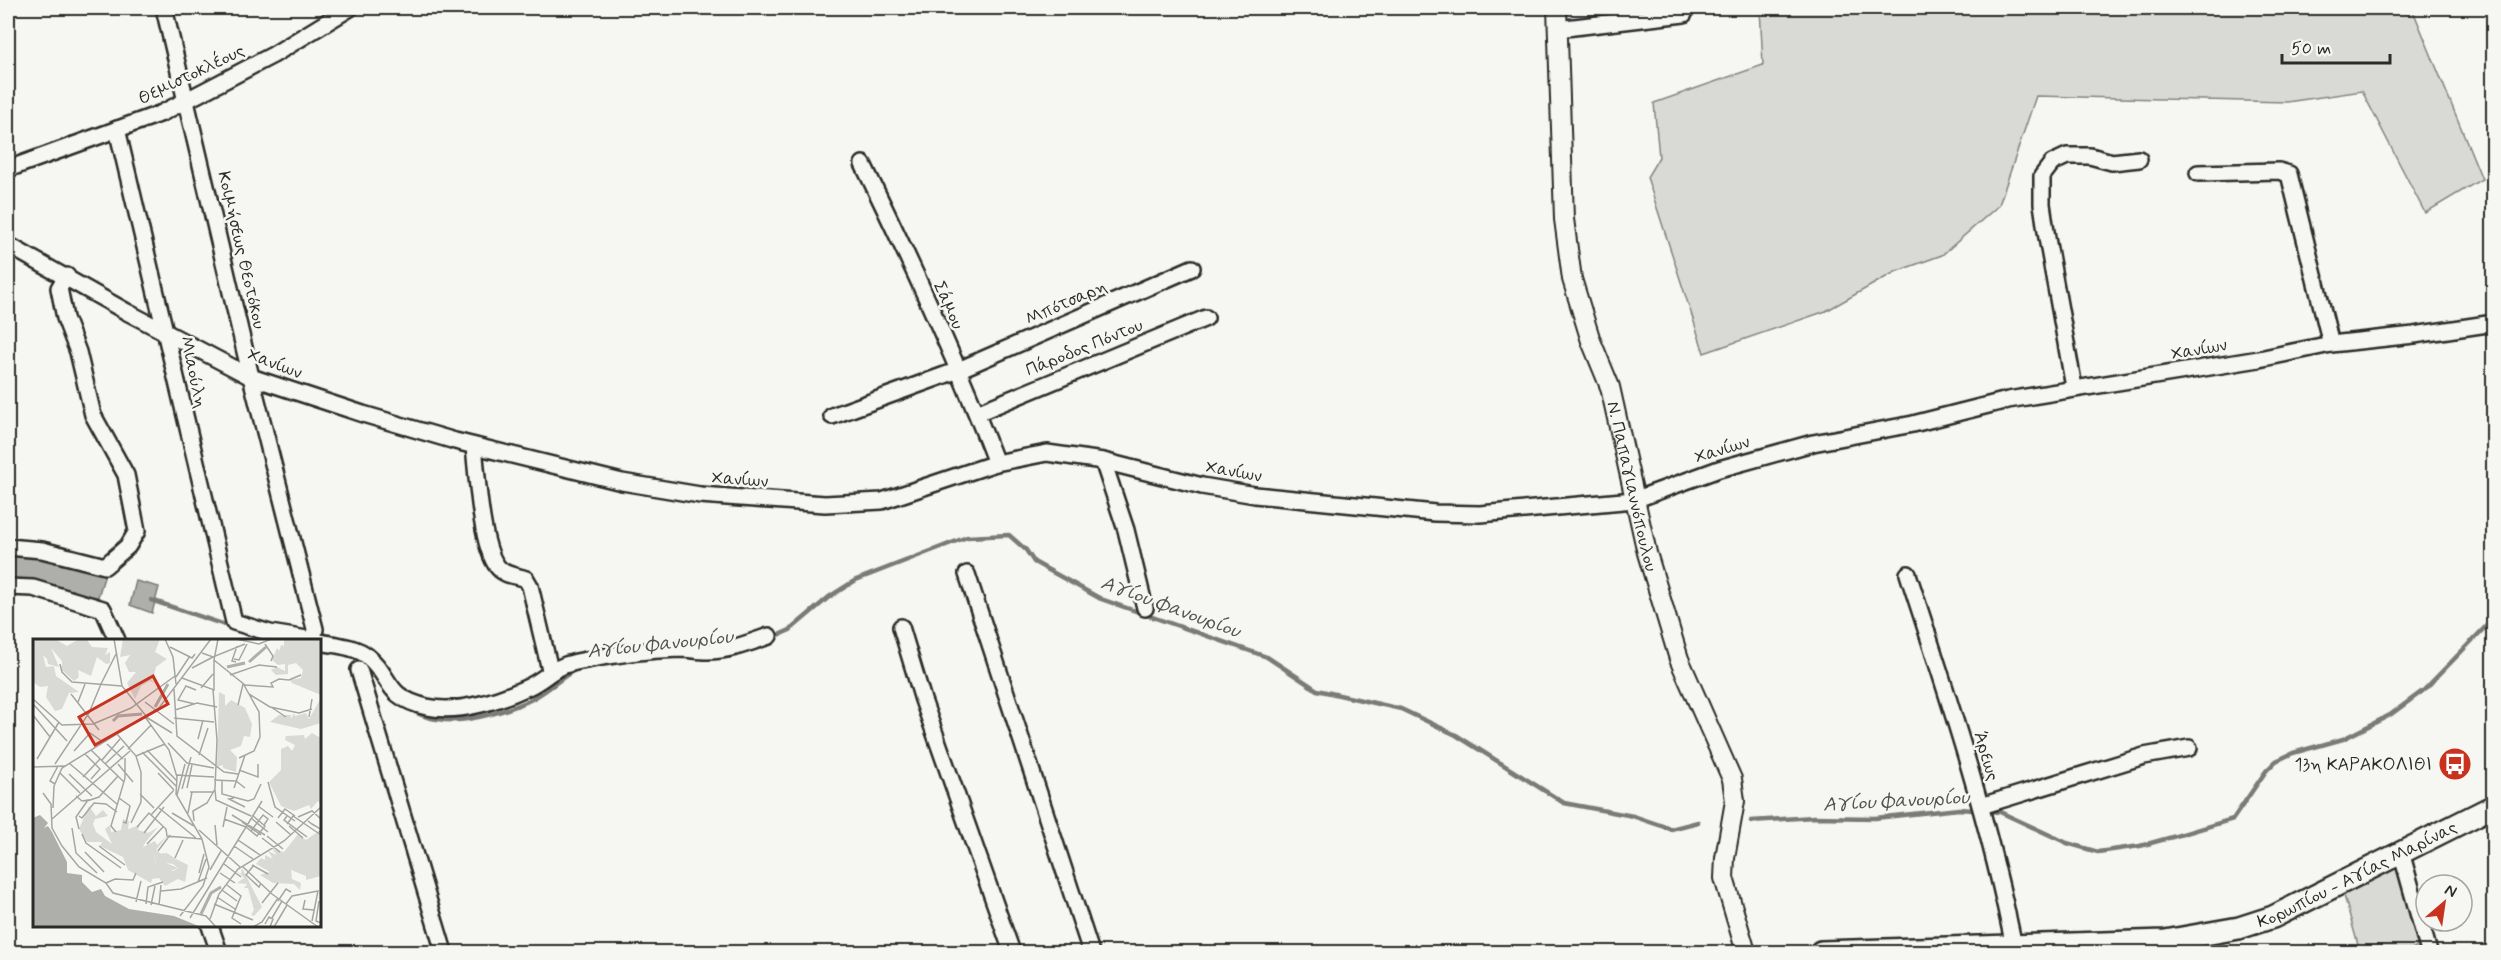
<svg xmlns="http://www.w3.org/2000/svg" width="2501" height="960" viewBox="0 0 2501 960" font-family="Mynerve,sans-serif">
  <style>
    .grass { fill: #d9d9d5; stroke: #828280; stroke-width: 1.5 }
    .water { fill: #aeaeab; stroke: #7a7a78; stroke-width: 1.5 }
    .lines { fill: none; stroke-linecap: round; stroke-linejoin: round }
    .stream { stroke: #7a7a78; stroke-width: 4.5 }
    .minor-casing { stroke: #2b2b2b; stroke-width: 20 }
    .tertiary-casing { stroke: #2b2b2b; stroke-width: 22 }
    .secondary-casing { stroke: #2b2b2b; stroke-width: 26 }
    .minor { stroke: #f6f6f2; stroke-width: 15 }
    .tertiary { stroke: #f6f6f2; stroke-width: 18 }
    .secondary { stroke: #f6f6f2; stroke-width: 21 }
    .labels { text-anchor: middle; stroke-width: 5; stroke-linejoin: round; paint-order: stroke }
    .street-label { font-size: 18px; fill: #2b2b2b; stroke: #f6f6f2 }
    .poi-label { font-size: 18px; fill: #2b2b2b; stroke: #f6f6f2; text-anchor: end }
    .water-label { font-size: 20px; font-style: italic; fill: #525251; stroke: #f6f6f2 }
    .inset-river { fill: none; stroke: #aeaeab; stroke-width: 3 }
    .inset-road { fill: none; stroke: #a5a5a2; stroke-width: 1.5 }
    .view { fill: #c8321e; fill-opacity: 0.15; stroke: #c8321e; stroke-width: 3 }
    .inset-edge { fill: none; stroke: #2b2b2b; stroke-width: 3 }
  </style>
  <rect width="100%" height="100%" fill="#f6f6f2"/>
  <filter id="ink" filterUnits="userSpaceOnUse"><feTurbulence type="fractalNoise" baseFrequency=".0167" numOctaves="2"/><feDisplacementMap in="SourceGraphic" scale="12" xChannelSelector="R" yChannelSelector="G"/><feConvolveMatrix kernelMatrix="1 2 1 2 8 2 1 2 1" color-interpolation-filters="sRGB"/></filter>
  <g filter="url(#ink)">
    <g class="grass">
      <polygon points="1760,8 2412,8 2482,179 2425,213 2362,91 2287,102 2036,96 1999,205 1942,255 1895,272 1826,311 1704,353 1647,177 1659,157 1654,103 1763,65"/>
      <polygon points="2390,868 2398,868 2422,944 2406,952 2360,952 2343,892"/>
    </g>
    <g class="water">
      <polygon points="8,551 91,566 105,574 98,597 8,583"/>
      <polygon points="136,581 159,587 152,613 130,605"/>
    </g>
    <g class="lines">
      <g class="stream">
        <polyline points="151,600 234,628"/>
        <polyline points="772,638 790,630 829,597 856,580 967,537 1009,535 1026,550 1034,562 1101,599 1267,657 1317,690 1401,709 1456,735 1564,803 1633,816 1671,829 1698,822"/>
        <path d="M410,709C442,731 493,716 526,702C544,694 559,679 576,669"/>
        <polyline points="1751,821 1814,817 1875,818 1959,809 2000,812 2067,843 2098,852 2140,846 2176,836 2233,819 2266,771 2276,761 2293,753 2343,739 2390,715 2424,690 2494,618"/>
      </g>
      <defs>
        <g id="minor">
          <polyline points="164,8 251,377 315,629 313,640"/>
          <polyline points="1557,29 1684,14"/>
          <polyline points="117,129 234,622 270,633 313,640"/>
          <path d="M863,164C911,262 957,361 996,463"/>
          <polyline points="8,169 162,113 273,55 350,8"/>
          <polyline points="2198,173 2279,171 2289,174 2331,344"/>
          <polyline points="8,245 127,312 251,377 363,414 455,441 622,482 700,495 825,504 882,501 996,463 1047,453 1103,461 1202,486 1255,495 1435,513 1480,514 1634,500 1719,469 1813,443 1913,424 2008,400 2259,359 2331,344 2414,335 2494,323"/>
          <polyline points="2074,387 2047,238 2042,204 2042,176 2052,163 2067,156 2090,156 2112,162 2139,159"/>
          <polyline points="977,413 1206,318"/>
          <polyline points="832,416 956,371 1192,268"/>
          <path d="M474,446C477,474 481,546 497,566C504,576 516,575 526,579L530,586L550,670"/>
          <polyline points="1103,461 1126,530 1145,608"/>
          <polyline points="8,547 42,550 105,566 128,546 137,531 126,475 93,415 78,352 65,318 59,288 67,276"/>
          <polyline points="967,574 1091,952"/>
          <path d="M1908,574C1949,699 1990,823 2015,952"/>
          <polyline points="8,587 33,588 103,609 117,640"/>
          <polyline points="901,627 923,700 1012,952"/>
          <path d="M320,642C334,645 355,646 367,656C393,677 383,697 427,707C459,714 500,700 528,687C547,678 552,667 576,662C609,655 646,650 680,649C689,649 698,651 707,651C729,651 749,643 769,636"/>
          <polyline points="359,670 444,952"/>
          <polyline points="1981,806 2144,756 2189,748"/>
          <polyline points="2401,852 2429,952"/>
          <polyline points="210,926 219,952"/>
        </g>
        <g id="tertiary">
          <path id="s1" d="M1557,8L1564,219L1572,279L1591,341L1610,387L1647,553L1679,659L1732,779L1735,801L1725,858L1724,878L1746,952"/>
        </g>
        <g id="secondary">
          <path id="s2" d="M1821,952L2165,941L2239,928L2273,917L2494,806"/>
        </g>
      </defs>
      <use href="#minor" class="minor-casing"/>
      <use href="#tertiary" class="tertiary-casing"/>
      <use href="#secondary" class="secondary-casing"/>
      <use href="#minor" class="minor"/>
      <use href="#tertiary" class="tertiary"/>
      <use href="#secondary" class="secondary"/>
    </g>
  </g>
  <defs>
    <symbol id="bus-disc" viewBox="-11 -11 22 22"><circle r="9.5" fill="#c8321e" stroke="#f6f6f2"/><path d="M-5-6H5V4H4V6H2V4H-2V6H-4V4H-5ZM-3.5-4V0h7V-4ZM-3.5 1.2v1.5H-2V1.2ZM2 1.2v1.5H3.5V1.2Z" fill="#fff"/></symbol>
  </defs>
  <g fill-rule="evenodd">
    <use href="#bus-disc" x="2436" y="745" width="38" height="38"/>
  </g>
  <g class="labels">
    <g class="street-label">
      <text transform="translate(191 74) rotate(-26)" y="6">Θεμιστοκλέους</text>
      <text transform="translate(242 250) rotate(77)" y="6">Κοιμήσεως Θεοτόκου</text>
      <text transform="translate(1066 302) rotate(-24)" y="6">Μπότσαρη</text>
      <text transform="translate(949 305) rotate(66)" y="6">Σάμου</text>
      <text transform="translate(1084 347) rotate(-22)" y="6">Πάροδος Πόντου</text>
      <text transform="translate(2199 349) rotate(-10)" y="6">Χανίων</text>
      <text transform="translate(275 363) rotate(21)" y="6">Χανίων</text>
      <text transform="translate(194 372) rotate(78)" y="6">Μιαούλη</text>
      <text transform="translate(1722 449) rotate(-17)" y="6">Χανίων</text>
      <text transform="translate(1234 471) rotate(10)" y="6">Χανίων</text>
      <text transform="translate(740 479) rotate(4)" y="6">Χανίων</text>
      <text dy="6" stroke="none"><textPath href="#s1" startOffset="488">Ν. Παπαγιαννόπουλου</textPath></text>
      <text transform="translate(1987 756) rotate(74)" y="6">Άρεως</text>
      <text dy="6" stroke="none"><textPath href="#s2" startOffset="549">Κορωπίου - Αγίας Μαρίνας</textPath></text>
    </g>
    <g class="poi-label">
      <text x="2432" y="770">13η ΚΑΡΑΚΟΛΙΘΙ</text>
    </g>
    <g class="water-label">
      <text transform="translate(1171 606) rotate(20)" y="7">Αγίου Φανουρίου</text>
      <text transform="translate(660 643) rotate(-6)" y="7">Αγίου Φανουρίου</text>
      <text transform="translate(1896 800) rotate(-3)" y="7">Αγίου Φανουρίου</text>
    </g>
  </g>
  <g transform="translate(33 639)">
    <rect width="288" height="288" fill="#f6f6f2"/>
    <path d="M0,0H22L34,7L46,0L54,1L59,8L75,9L72,16L77,13V24L73,25L64,18L58,37L45,31L46,38L41,42L29,31V22L18,9L26,28L15,25L14,20L10,16L13,28L21,27L23,37L46,53L36,54L29,70L22,72L13,58L15,47L7,48L0,43ZM90,0H127L122,13L134,20L123,28L121,36L116,37L121,44L117,42L108,47L102,60L94,44L103,33H96L92,24L97,16L87,18ZM251,0H288V56L259,44L257,41L268,39L270,31L263,24L255,26V35L243,36L238,31L244,28L252,32V25L245,26L239,21L244,9L246,12L248,6L251,7ZM186,53L192,56V67L198,61L212,69L219,85L217,98L211,97L208,107L197,111L204,118L203,133L190,129V126L184,128ZM288,59V84L268,90L237,83L246,76H258V80L261,74L262,77L273,74L276,80ZM279,94L288,99V166L285,162L278,170L276,166L261,172L248,167L236,143L248,131V110L255,107L259,112L262,106L252,101L253,97L271,96L272,100ZM56,167L63,177L70,171L75,177L62,180L60,185L63,193L79,205L72,190L77,186L78,193L88,191L90,180L96,182L95,190L107,186L105,191L116,194L110,208L122,202L124,206L134,197L123,211L128,215L121,216L123,226L140,232L145,229L140,225L143,220L155,226L152,243L145,240L132,247L126,239L119,240L118,244L95,231L90,218L67,207L69,203H54L46,190ZM283,194L288,196V237L273,241V237L258,231L259,240L268,244L267,251L261,245L240,244L227,236L237,233L223,225L228,219L232,221V216L240,220L235,212L244,216L239,210L251,213L265,195L273,201Z" fill="#d9d9d5"/>
    <path d="M125,188L103,215L97,213L112,196ZM134,214L143,220L141,225L133,224L145,229L137,232L123,226L121,215ZM209,229L229,268L221,277L218,276L221,271L215,249H211L214,245L204,244L211,239L204,232L208,235Z" fill="#d9d9d5"/>
    <path d="M7,176L15,184L11,189L15,187L19,193L34,223V234L49,236V243L59,253L68,250L72,257L96,270L141,277L168,288H0V179Z" fill="#aeaeab"/>
    <path class="inset-river" d="M216,23L233,8M194,28L212,24M122,68L135,45M80,82L85,77L109,75M168,275L178,254L188,248"/>
    <path class="inset-road" d="M81,0L89,47L113,77M132,0L140,18L143,45M185,0L181,21L212,46L240,48L238,44L246,40L256,41L268,36L258,40M203,0L226,5L238,0M232,5L240,17L238,22M137,8L159,19L162,15M169,14L180,18L212,5M201,20L206,21L214,5M203,23L199,22L204,7M27,25L29,33L39,43L89,47M159,29L180,18M197,36L226,26L244,28M143,38L157,17M149,39L181,51V21M68,45L83,15M211,46L216,55L237,68L266,74L279,70M168,49L180,35M141,50L144,97L191,133L205,135M38,55L66,91M0,60L29,86L60,85L98,69L142,37M45,63L52,45M112,63L141,85M0,65L34,102M162,65L145,61L153,47L163,51M205,66L210,45M238,68L253,78M142,71L164,64L184,68M0,76L17,98M112,78L136,111L144,138L143,155L169,200L176,228L170,247L147,277M113,78L139,94M276,78L279,60M141,79L181,83M84,95L103,117L108,133V163L98,184M165,100L170,81M135,104L154,124L181,129M74,105L90,120M95,110L118,86M58,111L91,143M114,111L144,142M41,112L57,94L70,103M109,113L143,147M52,115L67,130L58,140M166,116L175,89M103,117L132,105M206,119L221,112L227,98L226,73L216,55M4,120L26,83M69,121L87,100M36,124L85,166M22,125L56,74L68,45M72,125L91,107M85,125L100,143M0,128L32,127M206,131L225,138V125M27,134L47,154M125,134L141,151M36,135L59,157M144,136L181,138M50,138L67,120M181,141L203,142L212,149M189,142V155L215,162L221,160L228,145M235,143L242,168L262,182M22,145L17,142L25,127M154,149L159,126M201,149L212,116M149,150L158,118M182,151L183,161L218,177M157,153H180M10,154L18,165L19,189L29,207L46,228L73,244L80,254L173,277L183,288M107,155L121,169M144,156L152,125M43,157L49,162L55,161L43,178L46,190M86,159L97,167L93,184L90,183M201,159L196,160L212,168M54,162L66,158L85,137M225,167L240,178M20,169L21,147L29,129L126,69L178,0M126,169L163,199M139,174L161,187M155,174L159,153M118,176L141,151M199,176L232,196M46,177L49,179L61,164L73,165L84,173M254,177L251,181L274,198M265,178L279,172L288,180M218,179L235,193M245,179L252,170L262,177M19,180L97,112M191,180L213,188M161,182L160,172L174,164L182,150L184,101L180,51M275,182L279,185L286,189L288,191L285,194M209,183L228,196M243,183L258,196M254,185L260,177L288,196M182,186L184,206M256,187L270,199M104,188L116,174L133,190L134,197L169,200M190,188L194,168M213,188L224,197L232,187L219,176M39,189L43,214L64,234M166,191L207,228M218,192L230,176L235,180L231,186M83,193L78,187L92,139V119M111,194L131,168M49,195L53,204L88,229M234,197L250,210M229,199L247,213M205,201L227,216M114,205L130,188M66,207L92,226M201,207L220,220M125,212L137,196M52,213L71,233M142,219L150,201M191,225L208,238M219,226L235,235M221,226L213,236L226,248L228,244M209,227L239,255L285,288M177,231L188,212M166,234L171,215M187,234L202,244M165,243L173,220M73,244L82,240L100,241L103,234M194,246L208,257L199,279L208,285M189,251L204,262M128,252L148,250L174,239M184,258L202,270M272,261L270,270L281,271M245,262L253,250L258,253M286,262L283,282L288,284L287,288M103,263L108,242M229,264L245,244M113,265L115,248L130,243M181,265L220,281M253,265L259,257L285,252L279,282M118,266L122,247M126,266L128,246M157,279L229,162M239,279L249,262M177,280L186,255L205,230L251,202L288,168M232,285L236,278L240,280L237,288M220,288L229,283L245,259M241,288L254,266"/>
    <path class="view" d="M120,37L135,65L62,106L46,78Z"/>
    <rect width="288" height="288" class="inset-edge"/>
  </g>
  <rect width="2501" height="960" fill="none" stroke="#f6f6f2" stroke-width="30"/>
  <rect x="15" y="15" width="2471" height="930" fill="none" stroke="#2b2b2b" stroke-width="2" filter="url(#ink)"/>
  <g transform="translate(2444 903) rotate(29)"><circle r="28" fill="#f6f6f2" stroke="#a5a5a2" stroke-width="1.5"/>
  <path d="M0-4.5L10 22L0 15L-10 22Z" fill="#c8321e"/>
  <text y="-9" font-size="16" font-weight="bold" text-anchor="middle" fill="#2b2b2b">N</text>
  </g>
  <path d="M2282 54v9h108v-9" fill="none" stroke="#2b2b2b" stroke-width="3"/>
  <text x="2291" y="54" font-size="18" fill="#2b2b2b" stroke="#f6f6f2" stroke-width="4.5" paint-order="stroke">50 m</text>
</svg>
